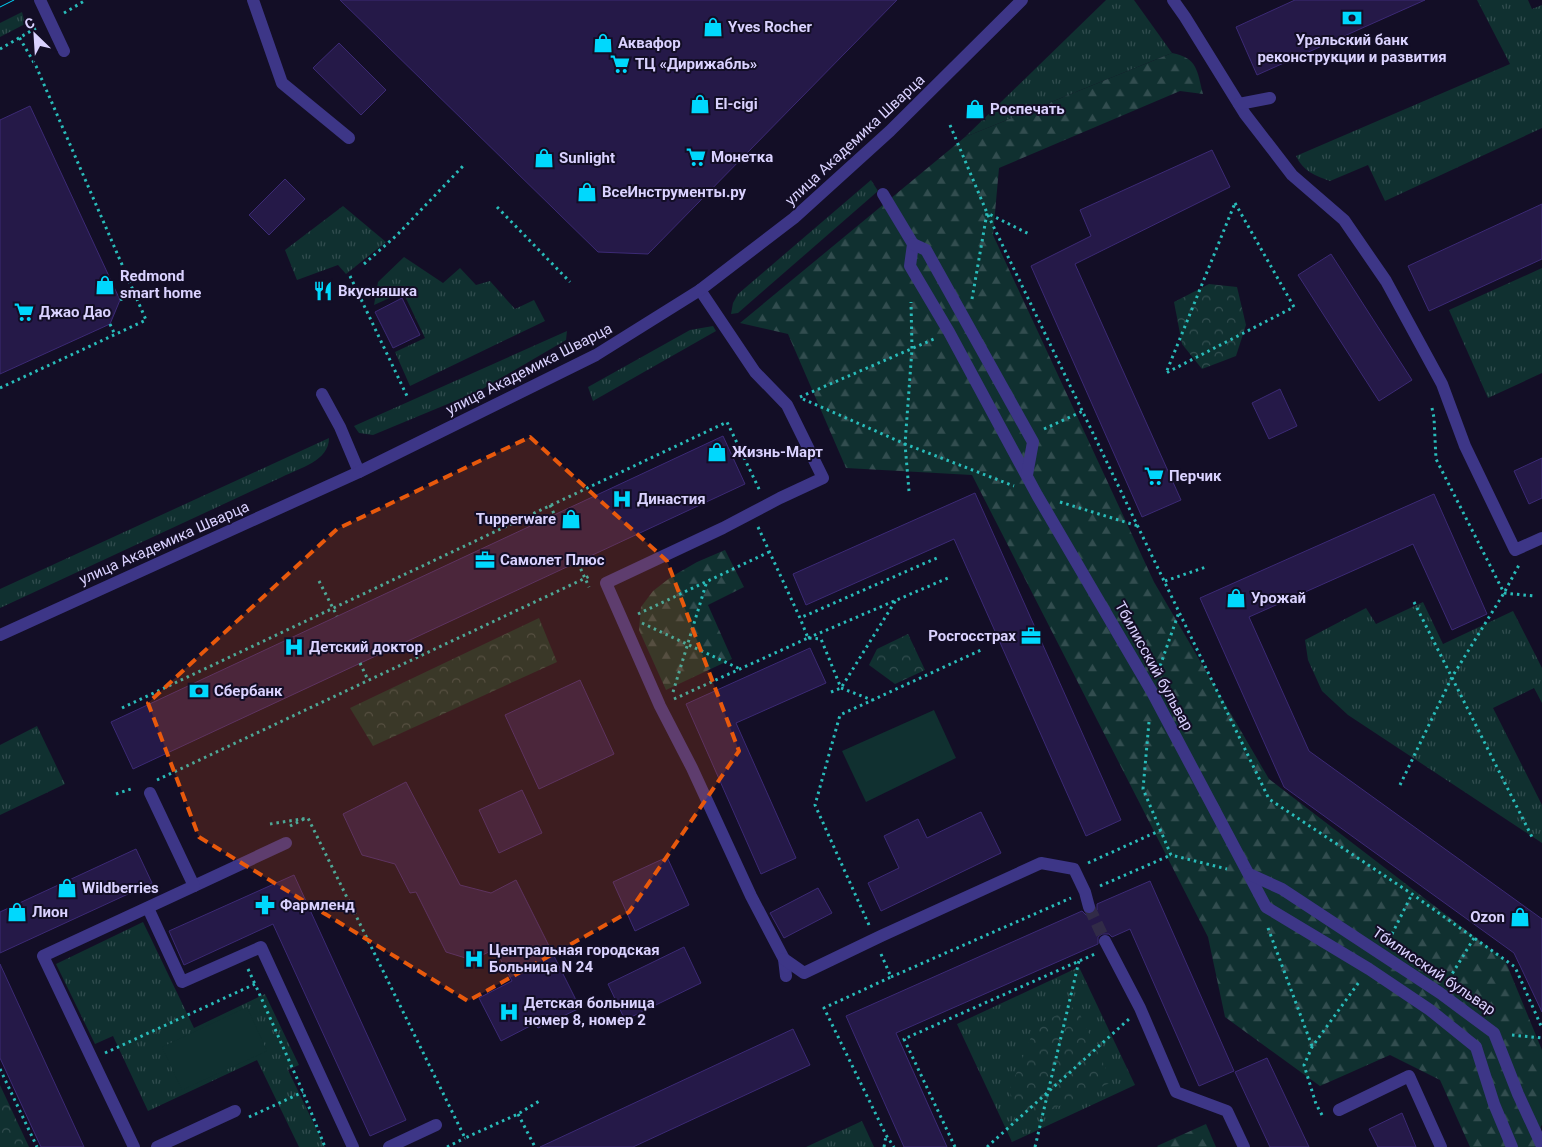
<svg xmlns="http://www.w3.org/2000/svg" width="1542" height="1147" viewBox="0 0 1542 1147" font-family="Roboto,sans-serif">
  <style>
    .grass { fill: url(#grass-tufts) }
    .forest { fill: url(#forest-firs) }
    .park { fill: url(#park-crowns) }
    .pitch { fill: #103030 }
    .building { fill: #251948; stroke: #3c2a75 }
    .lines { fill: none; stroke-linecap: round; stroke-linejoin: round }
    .minor-tunnel { stroke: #312b47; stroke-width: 12; stroke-dasharray: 12 6; stroke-linecap: butt }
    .path { stroke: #29bcba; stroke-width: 3; stroke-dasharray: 2.5 4; stroke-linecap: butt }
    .minor { stroke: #3d3687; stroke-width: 12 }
    .tram { stroke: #00d8fd; stroke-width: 1 }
    .marked { fill: #e8590c; fill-opacity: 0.2; stroke: #e8590c; stroke-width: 4; stroke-dasharray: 10 6; stroke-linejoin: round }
    .labels { text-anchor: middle; stroke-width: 4; stroke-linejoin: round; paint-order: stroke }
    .poi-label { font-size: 15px; font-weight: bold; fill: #dad2ff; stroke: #130e26; text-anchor: start }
    .street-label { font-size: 15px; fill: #dad2ff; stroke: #130e26 }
  </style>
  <defs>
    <pattern id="grass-tufts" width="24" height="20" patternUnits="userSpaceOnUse" patternTransform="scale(1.25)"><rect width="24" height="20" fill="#103030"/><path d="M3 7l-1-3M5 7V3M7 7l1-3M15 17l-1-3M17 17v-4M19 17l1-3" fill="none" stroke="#324d4f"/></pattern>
    <pattern id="forest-firs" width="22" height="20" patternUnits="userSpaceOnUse" patternTransform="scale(1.25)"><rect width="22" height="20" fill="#103030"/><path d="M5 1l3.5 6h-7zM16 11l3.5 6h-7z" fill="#324d4f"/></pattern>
    <pattern id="park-crowns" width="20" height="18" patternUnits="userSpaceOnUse" patternTransform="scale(1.25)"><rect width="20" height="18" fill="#103030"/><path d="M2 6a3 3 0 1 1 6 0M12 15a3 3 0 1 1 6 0" fill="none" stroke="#324d4f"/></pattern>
  </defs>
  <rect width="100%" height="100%" fill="#130e26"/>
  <g class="grass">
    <polygon points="1106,0 1134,0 1172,53 965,137"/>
    <path d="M1477,0H1528L1532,9L1542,5V128L1385,201L1368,165L1330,181C1315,176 1303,171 1296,156L1510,64Z"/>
    <polygon points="22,12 25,24 0,37 0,23"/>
    <polygon points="871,180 878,191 738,313 731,314 733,303 738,294"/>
    <polygon points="343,206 386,242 346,274 338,265 297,280 285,250"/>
    <polygon points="404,257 443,283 460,268 476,285 490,281 515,309 534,300 545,321 410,386 395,352 425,338 403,292 374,305 378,282"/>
    <polygon points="1542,268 1542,373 1488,398 1449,310"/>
    <polygon points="713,326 716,331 593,401 588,387 690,330"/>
    <polygon points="567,331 566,340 479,391 373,435 359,433 354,426"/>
    <path d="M329,438C329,461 300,468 282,477L0,608V589Z"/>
    <polygon points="1423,602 1443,644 1513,611 1542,668 1542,703 1534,688 1493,708 1542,805 1542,843 1348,715 1322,691 1308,660 1305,640 1366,608 1376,624"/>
    <polygon points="37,726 65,784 0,815 0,745"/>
    <polygon points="143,922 194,1028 265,994 299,1065 288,1070 325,1147 299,1147 257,1060 148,1111 113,1036 95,1044 56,964"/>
    <polygon points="1079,967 1135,1085 1012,1142 957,1024"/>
    <polygon points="862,1121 874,1147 806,1147"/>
  </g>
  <g class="forest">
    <path d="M1172,53C1198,58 1197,71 1203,94L1180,91L999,168L993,235L1154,582L1269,779L1505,960L1542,1050V1125L1541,1126L1542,1147H1470L1440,1080L1390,1055L1320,1086L1225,1017L1208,937L972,475L846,468L788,334L740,323L965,137Z"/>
    <polygon points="725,550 744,587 708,605 732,659 666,690 639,630 641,607 653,591 671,577 697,562"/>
    <polygon points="1206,1124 1216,1147 1158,1147 1157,1146"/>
  </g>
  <g class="park">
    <polygon points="1209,284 1237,287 1246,325 1236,356 1202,369 1182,344 1174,302"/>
    <polygon points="539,618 557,662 373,746 350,708"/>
    <polygon points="908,634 925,670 895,684 869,665 877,649"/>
    <polygon points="1076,1006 1112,1082 1024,1122 1009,1091 1036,1025"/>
    <polygon points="0,1085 29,1147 0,1147"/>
  </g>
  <g class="pitch">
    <polygon points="934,710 956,758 866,802 842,751"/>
    <polygon points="247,1007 267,1051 182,1090 162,1047"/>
  </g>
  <g class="building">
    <polygon points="340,0 897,0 648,254 598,252"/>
    <polygon points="1295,0 1425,0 1257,75 1236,27"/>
    <polygon points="339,43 386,90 361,115 313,68"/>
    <polygon points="30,106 120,300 110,324 0,374 0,120"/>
    <polygon points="1212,150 1230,187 1075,264 1181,500 1142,517 1031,266 1091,236 1080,210"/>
    <polygon points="285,179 305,199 269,235 249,215"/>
    <polygon points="1542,204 1542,259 1429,311 1408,266"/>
    <polygon points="1331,254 1412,380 1379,401 1298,275"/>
    <polygon points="402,298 420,335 393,348 375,312"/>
    <polygon points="1280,389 1297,426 1269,439 1252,403"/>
    <polygon points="723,436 745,484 133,769 111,722"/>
    <polygon points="1542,458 1542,498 1529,504 1514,471"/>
    <polygon points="975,493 1121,820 1086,836 954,539 806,605 793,574"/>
    <polygon points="1434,494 1487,614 1452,630 1413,544 1249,617 1309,751 1542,919 1542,1012 1514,953 1284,787 1200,598"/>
    <polygon points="810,648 826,683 736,723 796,858 761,874 686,704"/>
    <polygon points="580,680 614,754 539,789 505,715"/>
    <polygon points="406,782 460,885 491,893 516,880 580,1008 538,1028 534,1024 501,1041 479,998 512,981 495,949 472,960 446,952 416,892 410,893 395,864 362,855 343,814"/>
    <polygon points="522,790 542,833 499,853 479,810"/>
    <polygon points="981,812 1001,853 881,911 868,883 899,868 884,836 918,819 927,838"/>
    <polygon points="136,849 152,883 0,953 0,912"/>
    <polygon points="667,857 689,905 635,931 613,882"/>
    <polygon points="294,875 406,1120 370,1136 273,924 184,965 169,931"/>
    <polygon points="1150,881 1234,1071 1199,1086 1130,929 1112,937 1109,934 1102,934 1098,937 1098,944 896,1033 947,1147 904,1147 846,1016 1082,911 1086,915 1092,915 1097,910 1097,904"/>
    <polygon points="818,888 832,913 784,938 770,913"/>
    <polygon points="684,947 701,983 625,1020 608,984"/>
    <polygon points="0,964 84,1147 41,1147 0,1058"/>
    <polygon points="793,1029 810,1065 633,1147 540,1147"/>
    <polygon points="1267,1058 1309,1147 1270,1147 1235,1072"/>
    <polygon points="1402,1113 1416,1147 1378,1147 1369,1129"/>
  </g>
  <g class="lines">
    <polyline class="minor-tunnel" points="1089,907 1105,941"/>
    <g class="path">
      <polyline points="64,13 86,0"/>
      <polyline points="0,49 36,28"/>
      <polyline points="950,125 987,213 1269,799 1412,894 1515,967 1542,1028"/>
      <polygon points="1235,203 1294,307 1166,373"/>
      <polyline points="497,207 570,282"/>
      <polyline points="364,264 397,235 464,165"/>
      <polyline points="350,276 407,396"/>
      <polyline points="972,299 987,213 1029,234"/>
      <polyline points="120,300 133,294"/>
      <polyline points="110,324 115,335"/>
      <polyline points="0,388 146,320 36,66 19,37"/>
      <polyline points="800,397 934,339"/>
      <polyline points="803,399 905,444 1014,486"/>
      <polyline points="1432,408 1434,418 1436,459 1504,593 1534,596"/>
      <polyline points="1044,429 1083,411"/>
      <polyline points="909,491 905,444 912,349 911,302"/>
      <polyline points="1060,502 1138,526"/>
      <polyline points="550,505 555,516"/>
      <polyline points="758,527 800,618 939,557"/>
      <polyline points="578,563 589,587"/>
      <polyline points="319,581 337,616"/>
      <polyline points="1165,581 1206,567"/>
      <polyline points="1414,602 1532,837"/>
      <polyline points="638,614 769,552"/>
      <polyline points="642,623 740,669"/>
      <polyline points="808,638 948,578"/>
      <polyline points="809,638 821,639 841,688 872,700"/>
      <polyline points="360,663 368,680"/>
      <polyline points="1158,672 1179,612"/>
      <polyline points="673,692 707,581"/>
      <polyline points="831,692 841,688 896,600"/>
      <polyline points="674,699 808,638 800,618"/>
      <polyline points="122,708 727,422 760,491"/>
      <polyline points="1149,722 1143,789 1171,855 1227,869"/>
      <polyline points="157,780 592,575"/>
      <polyline points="1400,785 1452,677 1504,593 1519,565"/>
      <polyline points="116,794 134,788"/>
      <polyline points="270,824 308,818 465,1138 518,1114 541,1100"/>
      <polyline points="290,826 304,819"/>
      <polyline points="1088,863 1161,830"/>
      <polyline points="1100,886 1171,855"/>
      <polyline points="869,925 815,805 840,715 981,650"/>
      <polyline points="1268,928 1312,1046"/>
      <polyline points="1389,940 1412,894"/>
      <polyline points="881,954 891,977 824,1008 886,1135 894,1147"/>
      <polyline points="248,969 255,984"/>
      <polyline points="891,977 1071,898"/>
      <polyline points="1449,979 1474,938"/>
      <polyline points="1512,1035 1542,1038"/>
      <polyline points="105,1053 255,984 303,1092 325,1147"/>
      <polyline points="0,1069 37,1147"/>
      <polyline points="518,1114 535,1147"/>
      <polyline points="1322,1115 1316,1104 1304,1065 1312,1047 1359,982"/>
      <polyline points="249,1117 303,1092"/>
      <polyline points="447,1147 465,1138"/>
      <polyline points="884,1147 886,1136"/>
      <polyline points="955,1147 904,1039 1095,954"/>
      <polyline points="987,1147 1129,1019"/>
      <polyline points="1035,1147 1079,961"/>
    </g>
    <g class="minor">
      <polyline points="40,0 64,51"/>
      <polyline points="253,0 282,83 349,138"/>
      <polyline points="1173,0 1185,17 1245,114 1292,175 1344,220 1386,281 1442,384 1465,446 1515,550 1542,538"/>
      <polyline points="1239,104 1270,98"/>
      <polyline points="883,194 913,244 910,266 949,332 1037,495 1152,692 1266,907 1369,969 1430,1010 1476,1047 1494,1104 1512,1147"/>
      <polyline points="913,244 926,250 1033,442 1027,475"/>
      <polyline points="700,290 755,372 787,405 823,478 780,498 723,528 606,583 660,706 692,768 751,896 784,959 786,976"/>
      <polyline points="322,394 340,427 359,472"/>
      <polyline points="0,635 359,472 596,355 700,290 794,218 890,131 1022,0"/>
      <polyline points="1249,874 1282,889 1440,993 1494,1033 1518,1094 1542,1146"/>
      <polyline points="194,886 286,843"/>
      <polyline points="148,908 182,982 261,947 353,1147"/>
      <polyline points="1105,941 1140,1008 1176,1092 1227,1111 1244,1147"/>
      <polyline points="784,959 804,973 881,936 1041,863 1074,869 1085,892 1089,907"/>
      <polyline points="1339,1110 1409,1076 1441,1147"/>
      <polyline points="134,1147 43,956 194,886 150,793"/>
      <polyline points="157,1147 235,1111"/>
      <polyline points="389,1147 436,1125"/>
    </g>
    <polyline class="tram" points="0,7 14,0"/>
  </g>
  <path class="marked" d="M530,437L667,561L739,751L629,912L468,1001L199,837L148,703L337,529Z"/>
  <defs>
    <symbol id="bank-bare" viewBox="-9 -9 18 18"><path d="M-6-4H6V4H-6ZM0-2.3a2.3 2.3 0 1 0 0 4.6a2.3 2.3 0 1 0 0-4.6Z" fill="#00d8fd" stroke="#130e26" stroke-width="2.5" paint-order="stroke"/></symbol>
    <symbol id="shop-bare" viewBox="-9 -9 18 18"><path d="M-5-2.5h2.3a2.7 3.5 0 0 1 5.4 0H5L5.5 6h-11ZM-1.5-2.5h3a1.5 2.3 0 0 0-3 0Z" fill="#00d8fd" stroke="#130e26" stroke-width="2.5" paint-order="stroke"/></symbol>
    <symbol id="supermarket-bare" viewBox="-9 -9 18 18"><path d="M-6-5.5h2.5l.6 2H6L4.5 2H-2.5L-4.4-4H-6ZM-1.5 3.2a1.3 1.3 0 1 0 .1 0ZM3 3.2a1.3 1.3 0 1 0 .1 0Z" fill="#00d8fd" stroke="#130e26" stroke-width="2.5" paint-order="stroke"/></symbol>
    <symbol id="restaurant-bare" viewBox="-9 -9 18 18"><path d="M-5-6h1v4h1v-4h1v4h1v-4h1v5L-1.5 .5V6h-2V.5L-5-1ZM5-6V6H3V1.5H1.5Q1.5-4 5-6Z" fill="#00d8fd" stroke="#130e26" stroke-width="2.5" paint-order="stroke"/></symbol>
    <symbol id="hospital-bare" viewBox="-9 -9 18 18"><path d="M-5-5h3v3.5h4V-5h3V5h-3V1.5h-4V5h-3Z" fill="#00d8fd" stroke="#130e26" stroke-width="2.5" paint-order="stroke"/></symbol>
    <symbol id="office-bare" viewBox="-9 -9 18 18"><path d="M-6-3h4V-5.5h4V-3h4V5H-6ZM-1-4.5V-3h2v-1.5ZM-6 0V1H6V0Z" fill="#00d8fd" stroke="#130e26" stroke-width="2.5" paint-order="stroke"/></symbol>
    <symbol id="pharmacy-bare" viewBox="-9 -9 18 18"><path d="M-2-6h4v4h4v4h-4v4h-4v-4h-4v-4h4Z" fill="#00d8fd" stroke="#130e26" stroke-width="2.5" paint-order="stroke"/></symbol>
  </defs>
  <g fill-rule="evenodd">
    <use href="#bank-bare" x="1338" y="4" width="28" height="28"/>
    <use href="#shop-bare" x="699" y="13" width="28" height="28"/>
    <use href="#shop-bare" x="589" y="29" width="28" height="28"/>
    <use href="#supermarket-bare" x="606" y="50" width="28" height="28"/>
    <use href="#shop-bare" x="686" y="90" width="28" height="28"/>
    <use href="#shop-bare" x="961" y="95" width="28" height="28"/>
    <use href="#supermarket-bare" x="682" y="143" width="28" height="28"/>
    <use href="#shop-bare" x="530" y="144" width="28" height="28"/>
    <use href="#shop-bare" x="573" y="178" width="28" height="28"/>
    <use href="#shop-bare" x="91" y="271" width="28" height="28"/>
    <use href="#restaurant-bare" x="309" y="277" width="28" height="28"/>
    <use href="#supermarket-bare" x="10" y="298" width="28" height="28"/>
    <use href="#shop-bare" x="703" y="438" width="28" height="28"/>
    <use href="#supermarket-bare" x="1140" y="462" width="28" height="28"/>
    <use href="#hospital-bare" x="608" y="485" width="28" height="28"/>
    <use href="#shop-bare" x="557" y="505" width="28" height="28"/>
    <use href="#office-bare" x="471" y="546" width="28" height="28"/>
    <use href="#shop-bare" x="1222" y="584" width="28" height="28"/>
    <use href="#office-bare" x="1017" y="622" width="28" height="28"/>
    <use href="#hospital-bare" x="280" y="633" width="28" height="28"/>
    <use href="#bank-bare" x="185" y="677" width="28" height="28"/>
    <use href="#shop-bare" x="53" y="874" width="28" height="28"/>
    <use href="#pharmacy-bare" x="251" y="891" width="28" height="28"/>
    <use href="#shop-bare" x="3" y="898" width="28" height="28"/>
    <use href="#shop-bare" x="1506" y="903" width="28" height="28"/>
    <use href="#hospital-bare" x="460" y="945" width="28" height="28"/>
    <use href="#hospital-bare" x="495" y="998" width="28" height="28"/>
  </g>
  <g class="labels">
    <g class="poi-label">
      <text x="728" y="32">Yves Rocher</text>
      <text x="1352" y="45" text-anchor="middle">Уральский банк<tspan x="1352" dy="17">реконструкции и развития</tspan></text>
      <text x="618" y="48">Аквафор</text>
      <text x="635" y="69">ТЦ «Дирижабль»</text>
      <text x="715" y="109">El-cigi</text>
      <text x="990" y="114">Роспечать</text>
      <text x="711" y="162">Монетка</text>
      <text x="559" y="163">Sunlight</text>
      <text x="602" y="197">ВсеИнструменты.ру</text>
      <text x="120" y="281">Redmond<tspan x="120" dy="17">smart home</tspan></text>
      <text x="338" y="296">Вкусняшка</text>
      <text x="39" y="317">Джао Дао</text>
      <text x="732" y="457">Жизнь-Март</text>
      <text x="1169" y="481">Перчик</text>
      <text x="637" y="504">Династия</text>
      <text x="556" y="524" text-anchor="end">Tupperware</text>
      <text x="500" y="565">Самолет Плюс</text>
      <text x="1251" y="603">Урожай</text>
      <text x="1016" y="641" text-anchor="end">Росгосстрах</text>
      <text x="309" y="652">Детский доктор</text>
      <text x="214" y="696">Сбербанк</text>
      <text x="82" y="893">Wildberries</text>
      <text x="280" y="910">Фармленд</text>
      <text x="32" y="917">Лион</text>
      <text x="1505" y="922" text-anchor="end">Ozon</text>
      <text x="489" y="955">Центральная городская<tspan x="489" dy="17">Больница N 24</tspan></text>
      <text x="524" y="1008">Детская больница<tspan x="524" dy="17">номер 8, номер 2</tspan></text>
    </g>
    <g class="street-label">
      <text transform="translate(855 140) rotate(-43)" y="5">улица Академика Шварца</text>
      <text transform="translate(529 369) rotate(-27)" y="5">улица Академика Шварца</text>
      <text transform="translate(164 543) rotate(-24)" y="5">улица Академика Шварца</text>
      <text transform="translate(1154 666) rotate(61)" y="5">Тбилисский бульвар</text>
      <text transform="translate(1434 971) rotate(34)" y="5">Тбилисский бульвар</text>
    </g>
  </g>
  <g transform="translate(35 35) rotate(335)" stroke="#130e26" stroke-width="4" paint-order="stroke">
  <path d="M0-4L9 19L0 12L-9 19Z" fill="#dad2ff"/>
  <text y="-8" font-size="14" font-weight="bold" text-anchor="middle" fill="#dad2ff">С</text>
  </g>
</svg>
